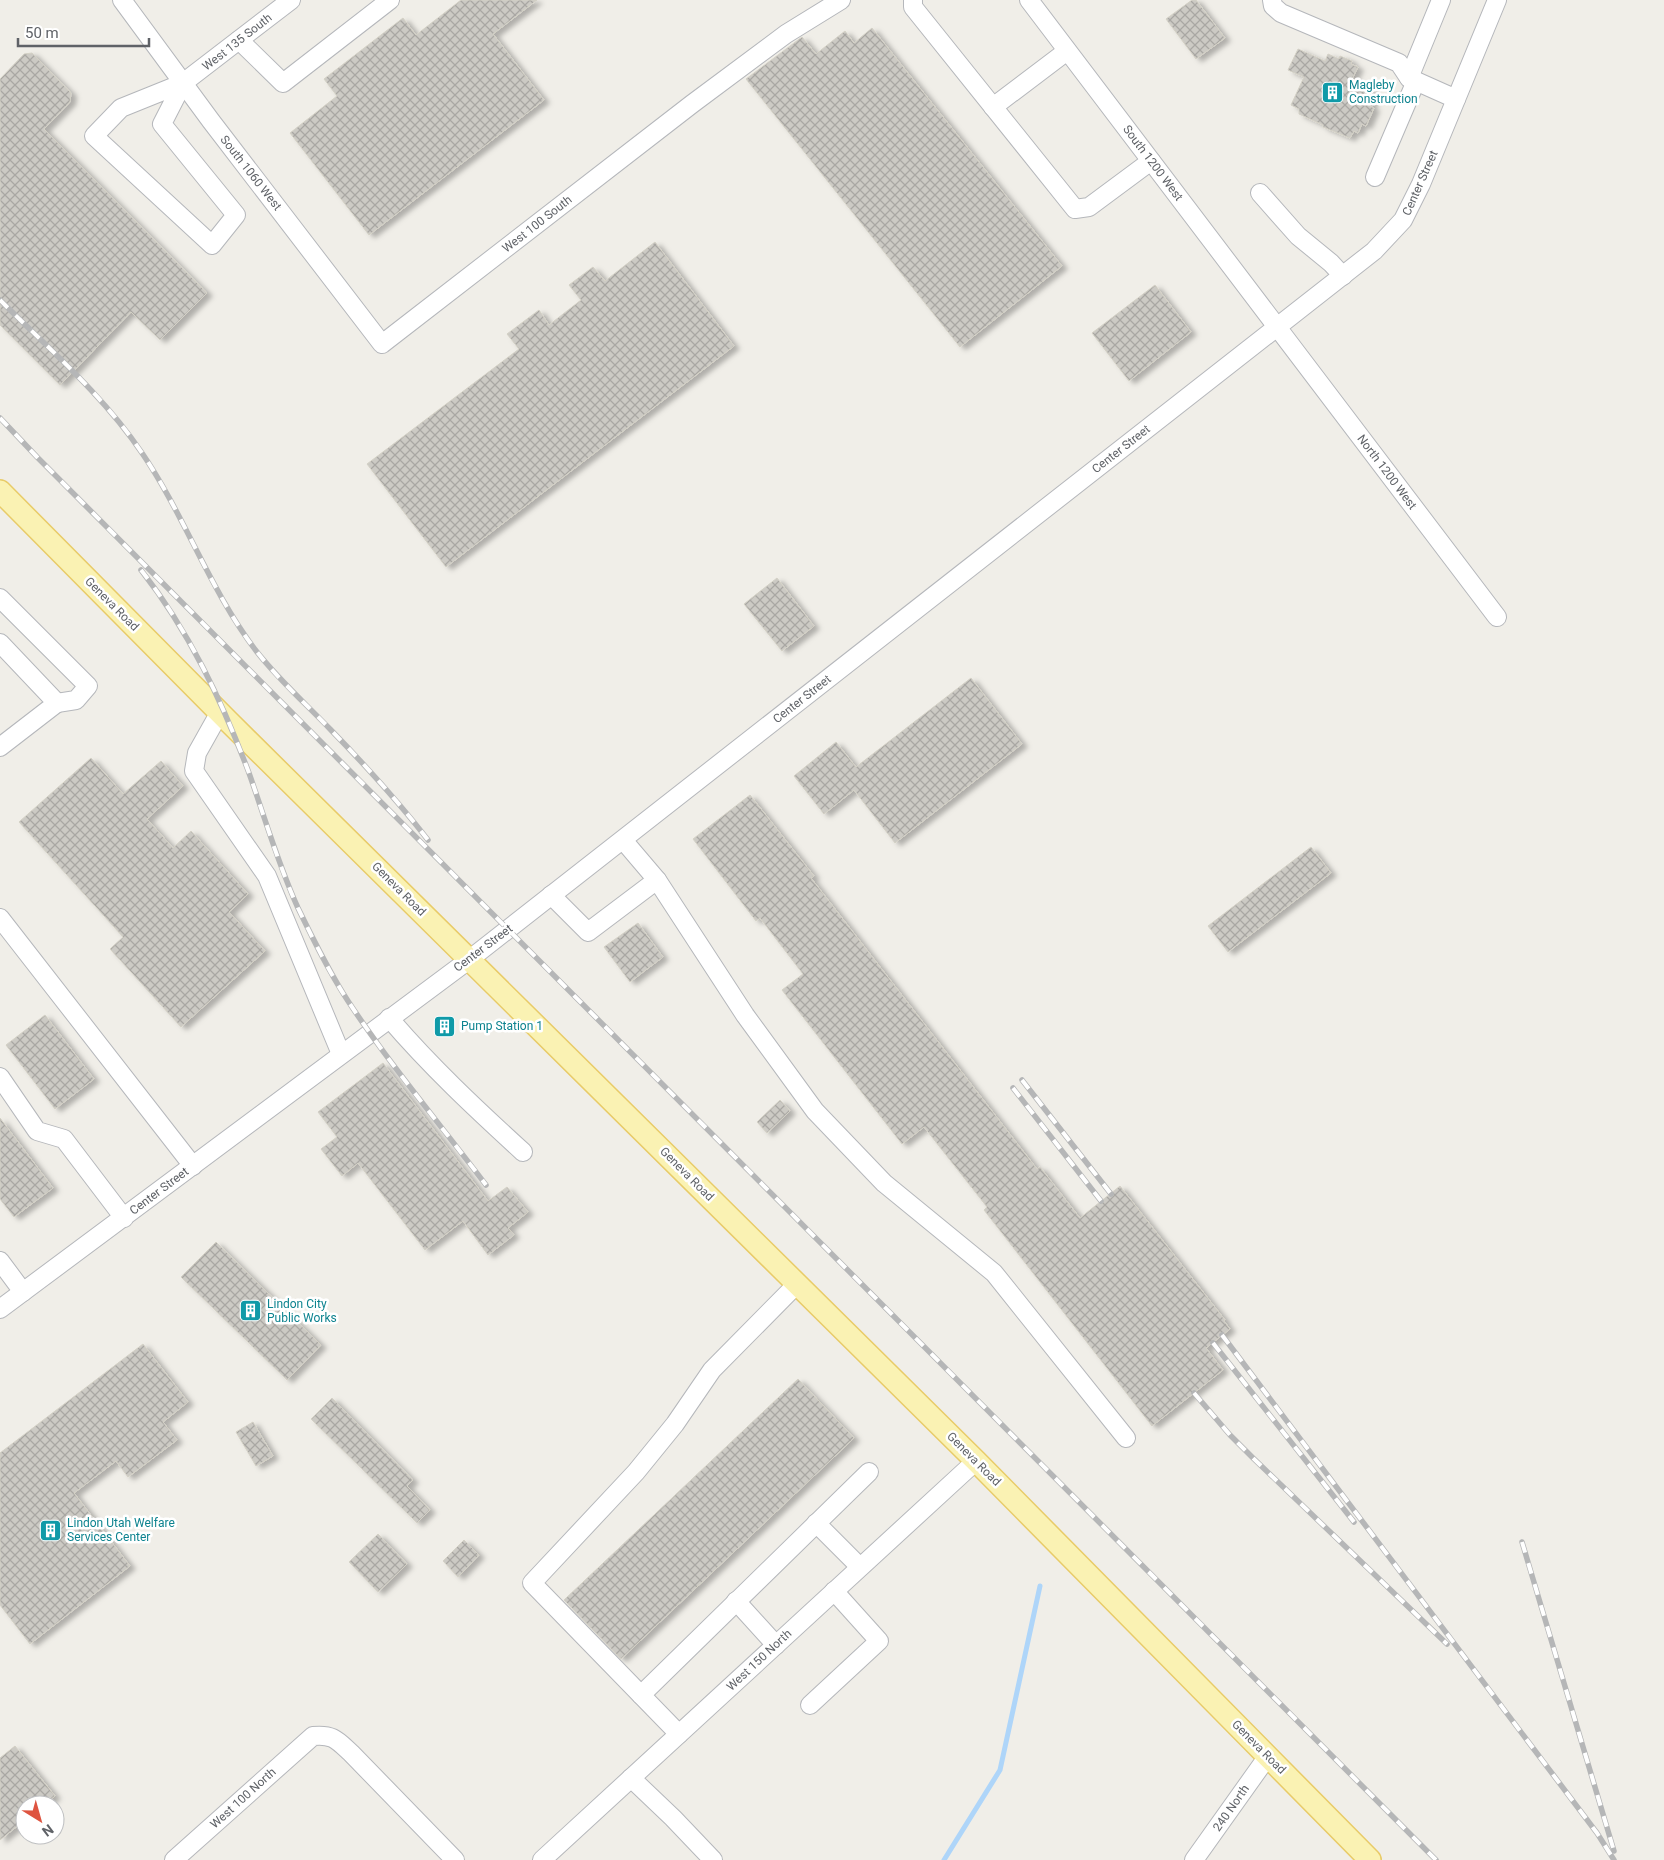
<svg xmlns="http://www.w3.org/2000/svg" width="1664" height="1860" viewBox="0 0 1664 1860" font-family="Roboto,sans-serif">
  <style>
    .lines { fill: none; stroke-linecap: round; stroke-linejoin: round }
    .stream { stroke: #aed5f9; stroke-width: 5 }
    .building { fill: url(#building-cross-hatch); stroke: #d4d1c6; filter: url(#shadow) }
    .minor-casing { stroke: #b5b7bb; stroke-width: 20 }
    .major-casing { stroke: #e8cb68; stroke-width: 24 }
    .minor { stroke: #fff; stroke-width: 18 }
    .major { stroke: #faf2b3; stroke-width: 21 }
    .rail-casing { stroke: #b5b6b7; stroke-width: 5.5 }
    .rail { stroke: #fff; stroke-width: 4; stroke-dasharray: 11; stroke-linecap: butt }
    .labels { text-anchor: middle; stroke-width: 5; stroke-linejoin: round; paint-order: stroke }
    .street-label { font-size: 12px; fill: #5f6267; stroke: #fff }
    .culture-label { font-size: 12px; fill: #0d838f; stroke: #fff; text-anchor: start }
  </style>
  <defs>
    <pattern id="building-cross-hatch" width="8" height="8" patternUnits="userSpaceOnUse" patternTransform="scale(1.25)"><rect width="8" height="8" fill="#cccac4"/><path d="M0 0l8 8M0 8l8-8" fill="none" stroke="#a9a7a3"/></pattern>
    <filter id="shadow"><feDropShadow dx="5.5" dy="3" stdDeviation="2.5" flood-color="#0004"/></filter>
  </defs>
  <rect width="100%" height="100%" fill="#f0eee8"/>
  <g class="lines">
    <polyline class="stream" points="944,1860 1000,1770 1040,1586"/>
  </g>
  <g class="building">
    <polygon points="461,0 537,0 493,34 544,100 369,235 290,133 337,96 324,79 403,18 416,35"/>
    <polygon points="1192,0 1196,0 1225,38 1196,59 1166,19"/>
    <polygon points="872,28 1062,266 960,347 746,79 802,37 816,54 845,31 854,43"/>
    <polygon points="1298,49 1325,61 1328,54 1339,59 1340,56 1352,61 1351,64 1358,67 1352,79 1371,87 1367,96 1373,99 1370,106 1374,108 1366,126 1362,124 1358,133 1354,131 1350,138 1323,127 1323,125 1299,114 1299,109 1291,105 1304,77 1288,70"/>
    <polygon points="32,53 71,93 70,102 44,129 207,293 160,340 131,312 60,385 0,325 0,79 24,54"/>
    <polygon points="655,242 734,346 446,567 367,464 519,349 507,334 539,310 549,325 581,300 569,285 593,267 605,281"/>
    <polygon points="1155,285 1191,332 1129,381 1092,333"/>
    <polygon points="777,578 814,626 782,651 744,604"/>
    <polygon points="971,678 1022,744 895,843 854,790 824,814 794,776 836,742 856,767"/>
    <polygon points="91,758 123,794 161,761 183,786 147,819 173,848 191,831 248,894 229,912 265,951 181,1027 110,949 123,937 19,822"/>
    <polygon points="750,795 814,876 811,878 1037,1169 1040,1167 1080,1218 1120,1186 1225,1320 1224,1321 1230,1329 1206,1348 1223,1370 1152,1426 984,1210 987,1207 924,1127 902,1144 782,990 803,974 760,918 756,921 693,839"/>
    <polygon points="1311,847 1331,873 1228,952 1208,926"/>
    <polygon points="638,923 663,957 630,982 604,947"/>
    <polygon points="45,1015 94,1079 55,1109 6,1045"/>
    <polygon points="383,1063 488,1201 507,1187 528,1212 508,1228 514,1235 488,1255 463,1221 425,1250 358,1163 342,1176 321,1149 337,1137 318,1112"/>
    <polygon points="780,1100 790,1111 767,1133 757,1122"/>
    <polygon points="0,1118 53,1188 14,1217 0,1199"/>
    <polygon points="216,1242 321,1345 287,1380 181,1277"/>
    <polygon points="143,1344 188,1402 163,1422 177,1440 128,1477 116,1461 74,1493 130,1566 30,1644 0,1605 0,1453"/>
    <polygon points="798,1379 854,1438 621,1659 564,1600"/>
    <polygon points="332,1398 413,1480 407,1486 430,1510 417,1523 311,1419"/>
    <polygon points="253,1422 273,1456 256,1466 236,1432"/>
    <polygon points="378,1534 407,1564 378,1592 349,1562"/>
    <polygon points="464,1540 479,1555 458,1577 443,1561"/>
    <polygon points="15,1746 55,1796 44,1805 25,1805 25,1820 0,1840 0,1758"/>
  </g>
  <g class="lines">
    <defs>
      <g id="minor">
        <polyline points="122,0 211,121 382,344 692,104 786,34 841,0"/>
        <polyline points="913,0 913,7 1075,209 1089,207 1151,161"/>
        <polyline points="1029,0 1497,617"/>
        <polyline points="1272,0 1273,6 1281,13 1399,63 1409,78 1456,99"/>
        <polyline points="239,40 283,83 390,0"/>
        <polyline points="1409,78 1441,0"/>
        <polyline points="183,83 162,124 236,215 212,245 94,136 121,108 183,83 291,0"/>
        <polyline points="993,107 1067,51"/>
        <polyline points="1375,177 1416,81"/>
        <polyline points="1260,193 1298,236 1331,263 1343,276"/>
        <polyline points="0,598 88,686 76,700 57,703"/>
        <polyline points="0,643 57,703 0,747"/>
        <polyline points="220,712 197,753 194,771 267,876 341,1054"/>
        <polyline points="623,840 657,880 745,1015 815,1111 884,1183 994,1273 1126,1438"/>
        <polyline points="551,895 588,932 657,880"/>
        <polyline points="0,918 193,1166"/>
        <path d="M389,1018C430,1066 476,1109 523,1152"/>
        <polyline points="0,1077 37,1131 64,1139 124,1218"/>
        <polyline points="0,1261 23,1292"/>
        <polyline points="0,1309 470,959 1374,251 1403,220 1421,184 1497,0"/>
        <polyline points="816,1523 860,1567"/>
        <polyline points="736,1601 776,1645"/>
        <polyline points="641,1695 869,1472"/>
        <polyline points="810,1705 879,1641 834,1591"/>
        <polyline points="679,1734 532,1583 636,1472 675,1424 712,1370 797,1284"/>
        <polyline points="631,1778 673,1818 713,1860"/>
        <path d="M174,1860L313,1736C333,1734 337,1740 351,1753L455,1860"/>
        <polyline points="542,1860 976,1461"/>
        <polyline points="1194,1860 1268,1756"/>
      </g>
      <polyline id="major" points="0,491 228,721 976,1461 1370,1860"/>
    </defs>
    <use href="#minor" class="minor-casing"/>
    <use href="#major" class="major-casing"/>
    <use href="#minor" class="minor"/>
    <use href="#major" class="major"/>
    <defs>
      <g id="rail">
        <path d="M0,300C49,349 103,395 142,453C185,516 210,591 257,652C279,680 306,704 330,729C365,765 398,801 428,840"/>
        <polyline points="0,418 37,457 1436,1860"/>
        <path d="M141,570C189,631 222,701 249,773C265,818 278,864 298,908C313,939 329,972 348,1001C390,1065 440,1124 486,1185"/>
        <polyline points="1022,1080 1111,1194"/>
        <polyline points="1013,1088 1101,1201"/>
        <polyline points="1222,1335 1597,1833 1614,1860"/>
        <polyline points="1213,1343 1354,1522"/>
        <polyline points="1194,1393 1230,1435 1253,1458 1447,1644"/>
        <polyline points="1522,1542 1614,1851"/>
      </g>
    </defs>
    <use href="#rail" class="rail-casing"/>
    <use href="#rail" class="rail"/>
  </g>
  <defs>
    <symbol id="building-square" viewBox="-11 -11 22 22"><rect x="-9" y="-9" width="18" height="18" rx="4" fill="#0f9aa8" stroke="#fff"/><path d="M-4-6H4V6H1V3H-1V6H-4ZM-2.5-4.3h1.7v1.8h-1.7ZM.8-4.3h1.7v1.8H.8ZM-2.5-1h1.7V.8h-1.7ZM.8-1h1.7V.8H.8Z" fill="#fff"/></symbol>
  </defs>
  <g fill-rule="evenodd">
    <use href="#building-square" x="1320" y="80" width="25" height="25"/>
    <use href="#building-square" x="432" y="1014" width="25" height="25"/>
    <use href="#building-square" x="238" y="1298" width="25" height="25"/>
    <use href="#building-square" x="38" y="1518" width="25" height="25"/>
  </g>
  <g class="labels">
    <g class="street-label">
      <text transform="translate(237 42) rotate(-38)" y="4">West 135 South</text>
      <text transform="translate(1153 163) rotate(53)" y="4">South 1200 West</text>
      <text transform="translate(251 173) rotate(52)" y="4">South 1060 West</text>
      <text transform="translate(1420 183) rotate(-66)" y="4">Center Street</text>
      <text transform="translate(537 224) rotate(-38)" y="4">West 100 South</text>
      <text transform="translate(1121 449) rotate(-38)" y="4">Center Street</text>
      <text transform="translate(1387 472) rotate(53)" y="4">North 1200 West</text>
      <text transform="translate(112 604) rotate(45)" y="4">Geneva Road</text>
      <text transform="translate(802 699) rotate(-38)" y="4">Center Street</text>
      <text transform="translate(399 889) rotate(45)" y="4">Geneva Road</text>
      <text transform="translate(483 948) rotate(-37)" y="4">Center Street</text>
      <text transform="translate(687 1174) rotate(45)" y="4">Geneva Road</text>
      <text transform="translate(159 1191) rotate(-37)" y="4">Center Street</text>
      <text transform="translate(974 1459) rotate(45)" y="4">Geneva Road</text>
      <text transform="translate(759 1660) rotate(-43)" y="4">West 150 North</text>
      <text transform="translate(1259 1747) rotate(45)" y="4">Geneva Road</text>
      <text transform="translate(243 1798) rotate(-42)" y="4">West 100 North</text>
      <text transform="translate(1231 1808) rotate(-55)" y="4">240 North</text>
    </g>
    <g class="culture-label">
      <text x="1349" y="89">Magleby<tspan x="1349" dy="14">Construction</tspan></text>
      <text x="461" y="1030">Pump Station 1</text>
      <text x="267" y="1308">Lindon City<tspan x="267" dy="14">Public Works</tspan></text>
      <text x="67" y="1527">Lindon Utah Welfare<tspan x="67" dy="14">Services Center</tspan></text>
    </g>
  </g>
  <g transform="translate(40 1820) rotate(143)"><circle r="24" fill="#ffffff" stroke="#bfc0c2"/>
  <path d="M0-4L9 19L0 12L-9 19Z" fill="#de5440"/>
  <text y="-8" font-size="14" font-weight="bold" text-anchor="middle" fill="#5f6267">N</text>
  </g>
  <path d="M18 38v8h131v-8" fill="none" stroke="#5f6267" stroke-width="2.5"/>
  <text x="25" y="38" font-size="15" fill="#5f6267" stroke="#ffffff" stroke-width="4" paint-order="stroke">50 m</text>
</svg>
